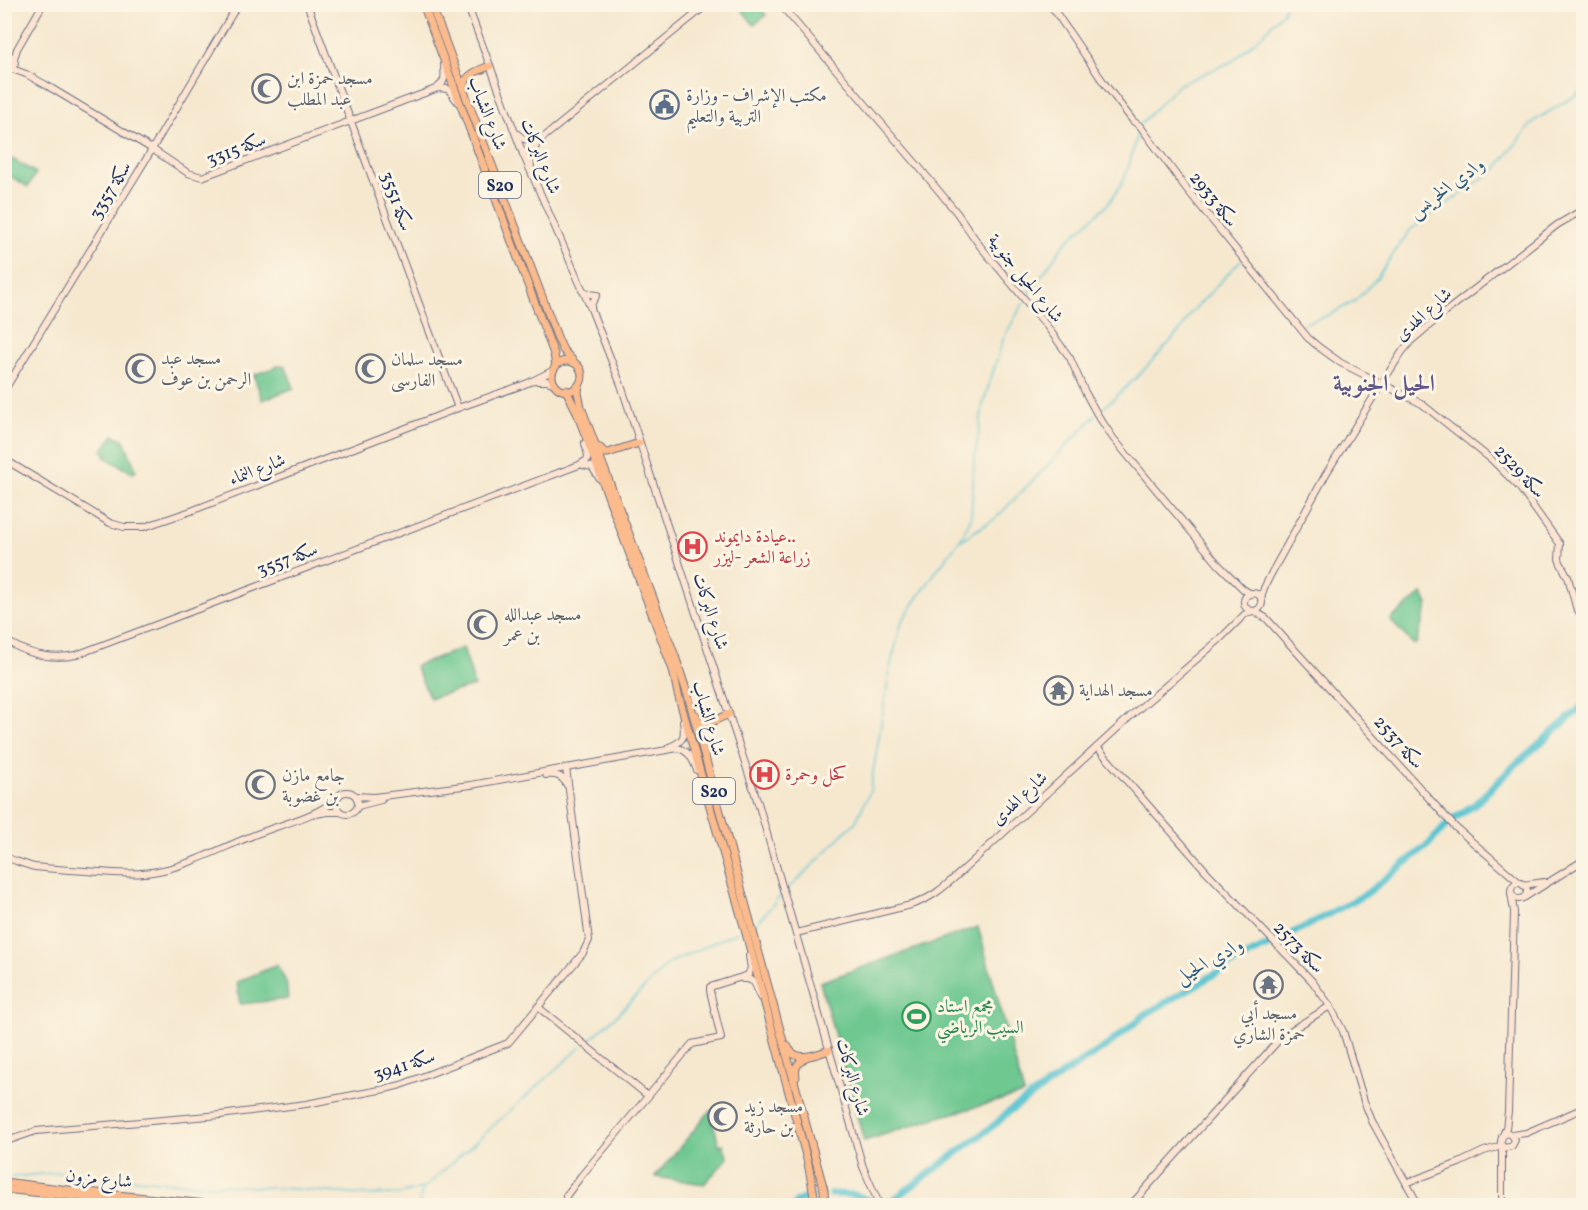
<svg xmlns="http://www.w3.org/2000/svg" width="1588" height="1210" viewBox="0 0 1588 1210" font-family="Vollkorn,Amiri,serif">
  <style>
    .green { fill: #6ec890; stroke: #447c77; stroke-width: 1.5 }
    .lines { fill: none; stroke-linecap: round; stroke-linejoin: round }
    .stream { stroke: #57c3d0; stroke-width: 1.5 }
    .river { stroke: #57c3d0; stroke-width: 7 }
    .secondary-casing { stroke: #687086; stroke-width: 8 }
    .primary-casing { stroke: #687086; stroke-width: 9 }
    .secondary { stroke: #fde4d1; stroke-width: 6 }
    .primary { stroke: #fbbb8c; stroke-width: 7 }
    .labels { text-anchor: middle; stroke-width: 6; stroke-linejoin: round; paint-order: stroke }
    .shield { fill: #fcf5e5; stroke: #5e6a86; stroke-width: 1.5 }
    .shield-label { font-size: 16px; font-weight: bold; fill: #1b2f5e }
    .worship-label { font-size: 18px; fill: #5b616d; stroke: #fcf5e5; text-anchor: start }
    .service-label { font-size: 18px; fill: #4e5e75; stroke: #fcf5e5; text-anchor: start }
    .street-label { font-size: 18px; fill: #1b2f5e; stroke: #fcf5e5 }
    .health-label { font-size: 18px; fill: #be3a42; stroke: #fcf5e5; text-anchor: start }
    .leisure-label { font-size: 18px; fill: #27864d; stroke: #fcf5e5; text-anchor: start }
    .water-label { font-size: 20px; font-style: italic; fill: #2d5b80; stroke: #fcf5e5 }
    .district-label { font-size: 24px; font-weight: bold; fill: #5f5788; stroke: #fcf5e5 }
  </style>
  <rect width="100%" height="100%" fill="#fcf5e5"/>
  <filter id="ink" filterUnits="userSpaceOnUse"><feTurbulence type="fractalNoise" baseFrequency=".0167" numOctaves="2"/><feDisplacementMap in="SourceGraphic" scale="12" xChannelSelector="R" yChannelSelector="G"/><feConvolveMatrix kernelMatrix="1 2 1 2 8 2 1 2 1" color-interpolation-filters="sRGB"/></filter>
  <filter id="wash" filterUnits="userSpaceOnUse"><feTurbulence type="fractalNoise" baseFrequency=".008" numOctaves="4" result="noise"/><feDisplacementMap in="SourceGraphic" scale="24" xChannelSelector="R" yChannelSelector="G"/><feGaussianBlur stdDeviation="1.35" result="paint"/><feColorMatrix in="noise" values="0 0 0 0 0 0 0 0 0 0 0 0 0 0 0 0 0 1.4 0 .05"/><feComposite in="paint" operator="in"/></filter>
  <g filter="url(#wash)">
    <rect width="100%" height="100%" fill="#f6e8cf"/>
    <g class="green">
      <polygon points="738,5 757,5 766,15 754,25"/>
      <polygon points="12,159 36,173 28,187 5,173"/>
      <polygon points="281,365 285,366 294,388 262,400 254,375"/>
      <polygon points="114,435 124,440 136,470 133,473 105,457 107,454 102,451"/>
      <polygon points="1422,594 1428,604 1416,644 1413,644 1391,621 1392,618"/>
      <polygon points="463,648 470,669 474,686 430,698 415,666"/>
      <polygon points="978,927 1024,1094 935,1118 864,1141 820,982"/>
      <polygon points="277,965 286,982 288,999 240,1004 237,982"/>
      <polygon points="710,1111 719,1145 723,1144 728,1158 704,1184 655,1177"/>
    </g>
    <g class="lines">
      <g class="stream">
        <polyline points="1141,124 1147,117 1178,85 1233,61 1264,33 1283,12 1285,4"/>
        <polyline points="1026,298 1064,244 1108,204 1121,185 1128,169 1139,128"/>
        <polyline points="1302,324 1329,315 1355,301 1377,278 1410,230 1496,169 1534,121 1584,90"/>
        <polyline points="1099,412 1137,377 1181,330 1190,314 1241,260"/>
        <polyline points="961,540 996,518 1082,430 1096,415"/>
        <polyline points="785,891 803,875 856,821 870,791 891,664 902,621 937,570 960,540 971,518 974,463 983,404 1004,337 1024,302"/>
        <polyline points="755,925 782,894"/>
        <polyline points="585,1044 616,1016 669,963 739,931"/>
        <polyline points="12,1177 63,1172 180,1183 295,1189 362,1195 400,1194 423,1188"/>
        <polyline points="419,1206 422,1190 581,1047"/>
      </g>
      <g class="river">
        <polyline points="831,1194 854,1195 878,1203 889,1203 997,1123 1007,1113 1066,1072 1105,1047 1146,1014 1239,960 1274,943 1366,894 1428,845 1450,821 1475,804 1515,765 1584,705"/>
        <polyline points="794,1206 797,1202 810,1196"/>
      </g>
    </g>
  </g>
  <g filter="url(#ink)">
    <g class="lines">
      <defs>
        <g id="secondary">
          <polyline points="307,4 458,408"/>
          <polyline points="467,4 523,154 591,309 621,385 759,806 863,1167 880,1206"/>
          <polyline points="780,4 919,167 957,213 980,246 1046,325 1070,358 1085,392 1097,414 1113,438 1219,565 1243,589 1251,594"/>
          <polyline points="1050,4 1104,83 1133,121 1140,126 1185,187 1308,338 1320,348 1341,363 1422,404 1492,460 1519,487 1560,544 1559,559 1561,564 1568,577 1576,607 1584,620"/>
          <polyline points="4,58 9,56 13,57 15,63 12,69 8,69 4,68"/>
          <polyline points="14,59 17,49 43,4"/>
          <polyline points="12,69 26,74 46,85 152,149 188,173 202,177 438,88 448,89 458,102"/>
          <path d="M438,87C447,81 444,73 444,64"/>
          <polyline points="516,133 524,139 539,141"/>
          <polyline points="523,154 708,4"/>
          <polyline points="531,168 530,157 536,146"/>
          <polyline points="582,290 590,294 597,295 592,303 591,308"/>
          <polyline points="538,381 547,381 555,384"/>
          <polyline points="4,391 148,156 238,4"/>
          <polyline points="4,459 110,523 124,527 144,527 191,511 458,408 528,383 554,370"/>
          <polyline points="583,465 592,467 599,478"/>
          <circle cx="1253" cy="602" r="9"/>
          <polyline points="1261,599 1264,588 1271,574 1326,474 1382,383 1402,352 1411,341 1444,313 1557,225 1584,209"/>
          <polyline points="1254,611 1266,618 1455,827 1520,883"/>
          <path d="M4,639C26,654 51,660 76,655L579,465L587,460L588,456L585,443"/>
          <path d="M669,747C685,741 685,736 683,721"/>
          <polyline points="1097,747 1206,871 1312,981 1330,1006 1343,1031 1364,1101 1372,1121 1419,1206"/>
          <path d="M546,775C557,774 562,776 567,785"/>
          <circle cx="347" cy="803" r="11"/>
          <path d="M356,796L374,797L471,785L678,748C690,752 692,758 697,770"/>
          <polyline points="358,806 381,800"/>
          <polyline points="316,814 327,812 340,812"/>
          <path d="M4,857C15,860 25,865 35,867C52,869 69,870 86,871C111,873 138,876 163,870C198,862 229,844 262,832C283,824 322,814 337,798"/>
          <circle cx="1519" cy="891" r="8"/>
          <polyline points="1523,885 1544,882"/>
          <polyline points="1525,897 1584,860"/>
          <path d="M796,933L911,905C933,898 945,886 962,871L1134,713L1219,640L1244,615L1252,611"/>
          <path d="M743,979C756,978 756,987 760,997"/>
          <polyline points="538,1007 648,1096"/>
          <polyline points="1512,1135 1526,1133 1584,1108"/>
          <path d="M1502,1136L1508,1133L1512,1135L1515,1140L1512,1146C1493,1153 1503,1135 1506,1128C1507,1123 1507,1117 1508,1112L1514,912L1511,893"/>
          <polyline points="4,1142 36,1131 220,1115 306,1104 385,1089 401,1085 508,1043 583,953 589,940 566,768"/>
          <polyline points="1406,1183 1459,1163 1484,1151 1502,1146"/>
          <polyline points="565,1206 566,1196 581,1176 692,1044 721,1038 710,991 710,987 748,975 751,968 749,956"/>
          <polyline points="1130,1206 1277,1042 1290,1031 1330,1006"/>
          <polyline points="1502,1206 1502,1146"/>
        </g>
        <g id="primary">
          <polyline points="423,4 525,277 554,354 556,366"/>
          <polyline points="431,4 558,339 563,350 574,362"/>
          <path d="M463,87C466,74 479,70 490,66"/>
          <circle cx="567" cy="376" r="15"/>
          <polyline points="579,385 578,393 581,407 675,656 689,699 824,1190 825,1206"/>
          <polyline points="566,390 576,410 673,670 678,694 744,926 808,1163 816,1206"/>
          <polyline points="600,448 605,453 608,453 639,443"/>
          <polyline points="696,715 701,724 705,725 729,714"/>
          <path d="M787,1045C794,1064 815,1055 829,1050"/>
          <path d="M796,1077C794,1067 798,1063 806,1057"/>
          <polyline points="4,1182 77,1191 226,1206"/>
          <polyline points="4,1189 167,1206"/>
        </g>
      </defs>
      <use href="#secondary" class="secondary-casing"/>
      <use href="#primary" class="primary-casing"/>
      <use href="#secondary" class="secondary"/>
      <use href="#primary" class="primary"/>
    </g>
  </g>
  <defs>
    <symbol id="mosque-ring" viewBox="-11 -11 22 22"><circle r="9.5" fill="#fcf5e5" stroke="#6b7280" stroke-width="1.5"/><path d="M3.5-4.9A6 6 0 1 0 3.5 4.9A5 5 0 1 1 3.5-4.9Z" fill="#6b7280"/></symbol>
    <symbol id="civic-ring" viewBox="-11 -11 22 22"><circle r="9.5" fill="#fcf5e5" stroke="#5c6f8a" stroke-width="1.5"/><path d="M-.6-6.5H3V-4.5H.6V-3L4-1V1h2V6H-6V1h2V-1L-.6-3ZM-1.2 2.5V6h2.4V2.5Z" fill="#5c6f8a"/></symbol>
    <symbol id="hospital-ring" viewBox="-11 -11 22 22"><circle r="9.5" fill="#fcf5e5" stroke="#e0444e" stroke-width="1.5"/><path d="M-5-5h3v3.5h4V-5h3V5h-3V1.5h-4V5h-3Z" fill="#e0444e"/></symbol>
    <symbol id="temple-ring" viewBox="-11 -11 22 22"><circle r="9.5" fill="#fcf5e5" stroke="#6b7280" stroke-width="1.5"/><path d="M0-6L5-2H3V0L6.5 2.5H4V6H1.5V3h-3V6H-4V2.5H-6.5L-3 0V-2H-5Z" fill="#6b7280"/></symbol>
    <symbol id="stadium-ring" viewBox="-11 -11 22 22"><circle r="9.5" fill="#fcf5e5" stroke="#2e9e5b" stroke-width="1.5"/><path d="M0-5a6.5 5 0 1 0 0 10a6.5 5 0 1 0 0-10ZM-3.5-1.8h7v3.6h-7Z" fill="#2e9e5b"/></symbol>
  </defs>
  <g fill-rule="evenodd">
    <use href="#mosque-ring" x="250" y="72" width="33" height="33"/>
    <use href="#civic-ring" x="648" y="88" width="33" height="33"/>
    <use href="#mosque-ring" x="124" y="352" width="33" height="33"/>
    <use href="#mosque-ring" x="354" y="352" width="33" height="33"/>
    <use href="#hospital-ring" x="676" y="530" width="33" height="33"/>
    <use href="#mosque-ring" x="466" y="608" width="33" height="33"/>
    <use href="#temple-ring" x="1042" y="674" width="33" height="33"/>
    <use href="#hospital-ring" x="748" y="758" width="33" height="33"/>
    <use href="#mosque-ring" x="244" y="768" width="33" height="33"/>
    <use href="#temple-ring" x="1252" y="968" width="33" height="33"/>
    <use href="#stadium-ring" x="900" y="1000" width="33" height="33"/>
    <use href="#mosque-ring" x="706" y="1100" width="33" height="33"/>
  </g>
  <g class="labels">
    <g class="shield">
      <rect x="479" y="172" width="42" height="26" rx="4.5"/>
      <rect x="693" y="778" width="42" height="26" rx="4.5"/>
    </g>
    <g class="shield-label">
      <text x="500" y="191">S20</text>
      <text x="714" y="797">S20</text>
    </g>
    <g class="worship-label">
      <text x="287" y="84">مسجد حمزة ابن<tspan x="287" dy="21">عبد المطلب</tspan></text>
      <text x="161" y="364">مسجد عبد<tspan x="161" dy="21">الرحمن بن عوف</tspan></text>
      <text x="391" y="365">مسجد سلمان<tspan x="391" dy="21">الفارسى</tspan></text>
      <text x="504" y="620">مسجد عبدالله<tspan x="504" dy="21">بن عمر</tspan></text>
      <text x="1079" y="696">مسجد الهداية</text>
      <text x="282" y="781">جامع مازن<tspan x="282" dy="21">بن غضوبة</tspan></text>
      <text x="1269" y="1019" text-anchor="middle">مسجد أبي<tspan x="1269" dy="21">حمزة الشاري</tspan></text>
      <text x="744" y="1112">مسجد زيد<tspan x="744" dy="21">بن حارثة</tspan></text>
    </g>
    <g class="service-label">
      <text x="686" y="101">مكتب الإشراف - وزارة<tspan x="686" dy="21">التربية والتعليم</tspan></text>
    </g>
    <g class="street-label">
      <text transform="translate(488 113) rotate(69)" y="6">شارع الشباب</text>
      <text transform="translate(236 149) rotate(-21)" y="6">سكة 3315</text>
      <text transform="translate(541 156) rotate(68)" y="6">شارع البركات</text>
      <text transform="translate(110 190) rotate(-59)" y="6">سكة 3357</text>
      <text transform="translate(1214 199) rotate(51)" y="6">سكة 2933</text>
      <text transform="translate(397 201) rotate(70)" y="6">سكة 3551</text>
      <text transform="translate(1026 278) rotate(51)" y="6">شارع الحيل جنوبية</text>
      <text transform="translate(1423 314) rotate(-42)" y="6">شارع الهدى</text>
      <text transform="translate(257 469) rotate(-21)" y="6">شارع النماء</text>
      <text transform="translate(1520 471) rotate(47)" y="6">سكة 2529</text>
      <text transform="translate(287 559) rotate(-21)" y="6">سكة 3557</text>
      <text transform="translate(711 611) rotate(72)" y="6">شارع البركات</text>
      <text transform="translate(709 718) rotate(74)" y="6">شارع الشباب</text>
      <text transform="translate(1399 742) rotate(48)" y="6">سكة 2537</text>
      <text transform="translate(1019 798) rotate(-43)" y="6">شارع الهدى</text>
      <text transform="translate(1299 947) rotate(46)" y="6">سكة 2573</text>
      <text transform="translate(404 1065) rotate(-18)" y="6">سكة 3941</text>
      <text transform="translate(853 1077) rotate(74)" y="6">شارع البركات</text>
      <text transform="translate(99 1178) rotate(6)" y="6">شارع مزون</text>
    </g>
    <g class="health-label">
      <text x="714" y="542">عيادة دايموند..<tspan x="714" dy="21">زراعة الشعر -ليزر</tspan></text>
      <text x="785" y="780">كحل وحمرة</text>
    </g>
    <g class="leisure-label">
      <text x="937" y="1012">مجمع استاد<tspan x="937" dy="21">السيب الرياضي</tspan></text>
    </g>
    <g class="water-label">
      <text transform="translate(1446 187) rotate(-36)" y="7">وادي الخريس</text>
      <text transform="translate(1209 960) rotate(-29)" y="7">وادي الحيل</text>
    </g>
    <g class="district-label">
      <text x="1384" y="391">الحيل الجنوبية</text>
    </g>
  </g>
  <rect width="1588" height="1210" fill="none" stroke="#fcf5e5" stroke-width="24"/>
</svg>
